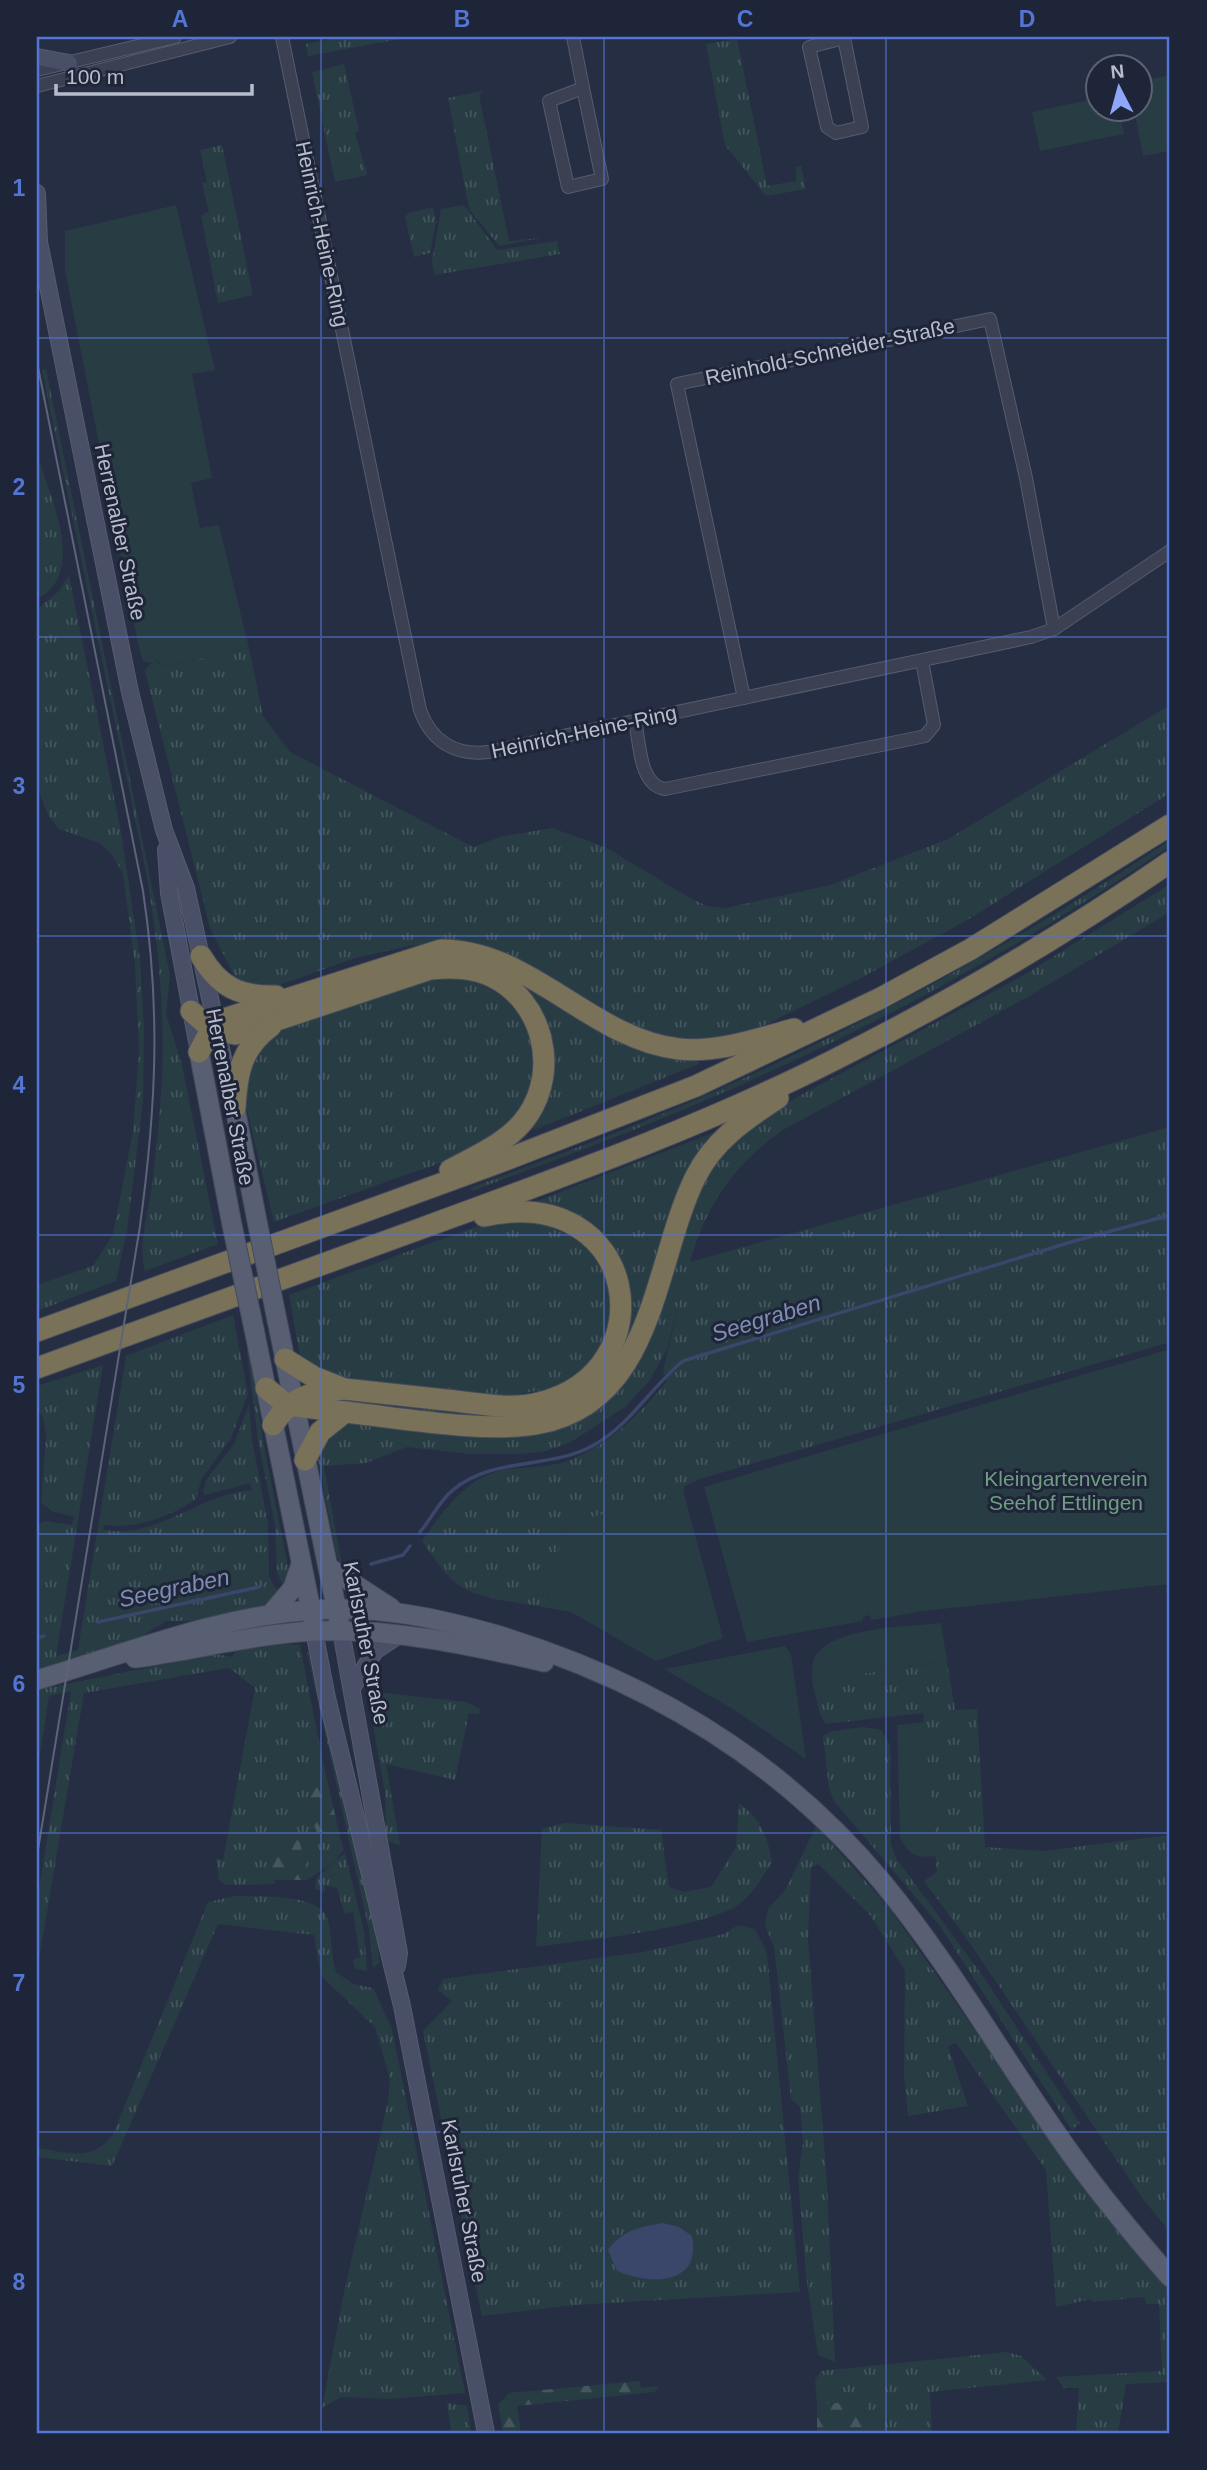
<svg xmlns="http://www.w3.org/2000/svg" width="1207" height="2470" viewBox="0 0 1207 2470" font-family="Arial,sans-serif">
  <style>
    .grass { fill: url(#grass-tufts) }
    .forest { fill: url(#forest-firs) }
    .green { fill: #283c44 }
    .water { fill: #3a466a }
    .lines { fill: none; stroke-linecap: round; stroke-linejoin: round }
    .stream { stroke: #3a466a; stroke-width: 3.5 }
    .street-casing { stroke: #565c6d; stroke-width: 14 }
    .secondary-casing { stroke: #565c6d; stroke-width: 18 }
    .primary-casing { stroke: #444a5c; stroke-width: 21 }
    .highway-casing { stroke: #454b5d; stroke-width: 23 }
    .street { stroke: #3b4153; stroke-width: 12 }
    .secondary { stroke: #494f66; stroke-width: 16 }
    .primary { stroke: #595f73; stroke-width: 19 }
    .highway { stroke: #797158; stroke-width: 21 }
    .tram { stroke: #5d647a; stroke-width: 2 }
    .primary-bridge-casing { stroke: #444a5c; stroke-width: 21; stroke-linecap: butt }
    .primary-bridge { stroke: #595f73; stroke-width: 19 }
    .grid { fill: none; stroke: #5375d4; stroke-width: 2; stroke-opacity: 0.55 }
    .labels { text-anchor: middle; stroke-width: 6; stroke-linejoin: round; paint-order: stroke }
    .street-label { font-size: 21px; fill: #b8bdcc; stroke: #1f2538 }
    .park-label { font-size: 21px; fill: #6f9e81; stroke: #1f2538 }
    .water-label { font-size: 23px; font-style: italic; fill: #7f8db4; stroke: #1f2538 }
    .neatline { fill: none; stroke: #5375d4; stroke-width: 2.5 }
    .grid-label { font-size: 23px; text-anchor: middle; font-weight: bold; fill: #5375d4 }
  </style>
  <defs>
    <pattern id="grass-tufts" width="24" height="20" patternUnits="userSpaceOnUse" patternTransform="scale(1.75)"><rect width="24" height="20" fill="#283c44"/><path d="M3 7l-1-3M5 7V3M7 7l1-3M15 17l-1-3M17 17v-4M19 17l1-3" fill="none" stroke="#45565e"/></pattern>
    <pattern id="forest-firs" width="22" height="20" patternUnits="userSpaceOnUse" patternTransform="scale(1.75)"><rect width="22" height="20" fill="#283c44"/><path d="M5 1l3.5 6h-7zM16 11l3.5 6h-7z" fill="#45565e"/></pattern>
  </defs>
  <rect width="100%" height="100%" fill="#262e43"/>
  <g class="grass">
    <polygon points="341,37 410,37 308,56 306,44"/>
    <polygon points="737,39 767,186 796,181 796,167 801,166 806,189 766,196 725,145 706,44"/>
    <polygon points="344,64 359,131 355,132 367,175 335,182 312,72"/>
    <polygon points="483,91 479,95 509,241 541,238 499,246 469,209 448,98"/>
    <polygon points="222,145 253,295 218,303 201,215 209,212 202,183 207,182 200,150"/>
    <polygon points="464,205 497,250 557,241 560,254 434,275 432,262 441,209"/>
    <polygon points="433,207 436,221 430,253 414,257 405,217 409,213"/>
    <path d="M46,369L170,975L166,1014L182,1065L218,1244L145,1271C138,1243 148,1214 152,1186C156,1151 160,1115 162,1080C165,1010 158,940 146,872L42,370Z"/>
    <path d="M37,455C50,496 88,574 37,599Z"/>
    <polygon points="69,576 121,832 140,959 144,1029 143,1101 127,1231 116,1281 37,1311 37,1285 93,1266 113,1234 133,1131 139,1053 135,965 123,874 112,855 100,843 59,829 48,815 37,787 37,609 58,592"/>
    <polygon points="249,648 263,716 290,752 473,847 500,837 552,828 605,847 690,898 707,906 726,908 830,885 948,839 1170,705 1170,793 969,919 859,979 738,1038 667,1040 438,943 409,946 355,958 271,988 238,983 210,928 145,670 155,659 162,667"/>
    <path d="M1170,840V846C1018,950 851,1040 680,1111C611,1140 541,1165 472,1191L470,1188C552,1157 635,1127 716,1091C874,1020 1027,937 1170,840Z"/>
    <path d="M1170,884V911L1165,915L1026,998L783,1130C734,1164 706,1205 690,1262L1170,1127V1342L700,1479L684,1486V1494L568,1523L550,1576L548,1608C521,1602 480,1601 457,1584C443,1573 433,1556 422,1541C445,1509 468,1474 510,1469C531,1467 553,1467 573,1459C611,1443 642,1412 667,1381L663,1371L684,1281L667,1349L650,1380L625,1407L571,1442L546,1451L520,1454H470L407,1447L366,1463L324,1466L342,1566L337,1556L317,1456L319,1448L346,1420L507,1434L606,1397L714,1161L760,1117L1024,975Z"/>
    <polygon points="481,962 697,1060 699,1064 534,1130 532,1125 551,1040 474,964"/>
    <path d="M464,976C503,990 519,1001 532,1042C539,1066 534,1099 517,1118C486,1152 436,1164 394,1179C354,1193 314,1208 274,1222L242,1089L249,1056L270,1033L420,979Z"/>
    <path d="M723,1129L698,1161L685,1185C669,1231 658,1282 638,1327C595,1425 529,1426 435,1415C400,1411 364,1408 329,1405V1399L512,1417C577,1413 637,1360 625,1290C623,1276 620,1261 612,1249C600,1232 583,1216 563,1209C554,1206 545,1205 537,1201Z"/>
    <polygon points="540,1219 588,1244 606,1272 613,1308 596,1358 561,1387 507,1396 325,1376 300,1356 289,1295 486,1223"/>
    <path d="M233,1315L248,1394L231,1438L201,1480L196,1499C169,1517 137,1529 104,1525L103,1530C145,1537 176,1514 214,1499C226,1494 239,1492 252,1490L250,1483L205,1495L203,1492L206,1480L234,1444L249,1404L252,1440L268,1524L269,1575L273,1585L282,1594L265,1607L192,1621H166L136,1640L37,1669V1525L45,1521L72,1525L74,1517L52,1511L41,1503L46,1436L43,1417L37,1410V1386L103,1365L56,1656L78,1650L126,1356Z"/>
    <polygon points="247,1351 250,1351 263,1441 288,1567 288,1580 283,1586 277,1573 275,1525 258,1441"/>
    <polygon points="288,1644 300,1645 323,1763 307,1767 320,1839 341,1840 344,1850 332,1864 307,1880 299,1835 268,1850 275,1884 226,1885 219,1880 216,1858 223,1860 255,1688 232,1670 228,1668 84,1693 37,1971 37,1901 71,1691 49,1696 37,1774 37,1690 216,1654 232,1657 237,1650"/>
    <polygon points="307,1652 313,1658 337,1774 378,1940 379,1963 373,1968 369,1930"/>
    <polygon points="947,1661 955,1710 977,1709 985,1847 1043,1851 1170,1835 1170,2232 1143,2199 969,1942 924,1881 937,1872 923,1713 826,1724 820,1714 812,1681"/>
    <polygon points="367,1691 466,1702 480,1709 479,1714 469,1713 455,1780 386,1764 400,1845 388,1841 386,1836 385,1793"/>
    <polygon points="864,1727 881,1730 890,1745 891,1844 896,1858 982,1975 1080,2123 1072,2130 940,1926 834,1801 829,1788 823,1736 833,1731"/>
    <path d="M739,1803C761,1819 767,1835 772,1862C762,1877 751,1898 735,1907C689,1931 589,1939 536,1947L542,1829L565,1823L661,1830L669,1887L684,1892L711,1887L736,1847Z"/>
    <polygon points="816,1826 890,1909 1090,2194 1170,2292 1170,2382 1126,2384 1118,2433 1076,2433 1079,2388 1064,2388 1056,2377 1162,2371 1159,2304 1146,2304 1144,2297 1092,2302 1091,2299 1056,2307 1046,2170 956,2043 948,2046 968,2106 908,2116 904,2076 905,1971 870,1915 818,1864 811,1868 808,1939 827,2184 835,2362 818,2355 806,2275 798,2178 803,2143 800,2107 791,2099 774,1947 765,1926 768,1909 786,1889"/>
    <polygon points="345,1853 364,1932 367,1971 356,1969 353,1963 354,1959 360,1957 353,1912 345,1914 337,1888 325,1885 325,1892 315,1889 317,1877"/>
    <path d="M235,1896C258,1897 318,1893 327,1918C333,1935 330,1955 336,1972L353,1984L373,1988L392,2029L465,2393L389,2399L341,2397L322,2408L344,2292L388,2101L390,2079L375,2027L321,1976L314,1935L218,1924L112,2166L37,2157V2148C67,2152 93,2163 113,2134L208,1902Z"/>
    <polygon points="738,1925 755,1929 767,1953 800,2292 575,2305 482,2316 423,2031 452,2001 438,1990 443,1979 643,1952 724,1934"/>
    <polygon points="1007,2352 1021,2356 1047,2380 930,2392 932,2433 867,2433 866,2400 817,2405 815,2380 821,2371"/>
    <polygon points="447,2403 467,2406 471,2433 451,2433"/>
  </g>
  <g class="forest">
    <polygon points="323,1763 341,1840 320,1840 310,1815 307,1766"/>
    <polygon points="299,1835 307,1880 274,1880 268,1850 282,1837"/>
    <polygon points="640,2381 641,2388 658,2386 655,2392 517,2406 521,2433 503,2433 498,2405 509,2393"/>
    <polygon points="866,2400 867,2433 817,2433 817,2405"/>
  </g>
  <g class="green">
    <polygon points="1170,75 1170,151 1143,156 1134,109 1140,108 1141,81"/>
    <polygon points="1098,98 1098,108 1119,109 1124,134 1040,151 1032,112"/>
    <polygon points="176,205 215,370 192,374 212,478 191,483 200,528 219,525 249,648 162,667 157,659 150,663 143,661 138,643 65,270 65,231"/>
    <polygon points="1170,1349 1170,1584 924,1611 871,1620 869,1615 863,1617 863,1621 747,1642 704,1487"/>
    <polygon points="684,1494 723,1638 656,1661 571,1612 548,1608 550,1576 568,1523"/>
    <path d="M941,1623L947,1661L812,1681C812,1672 811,1662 816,1655C838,1626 907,1627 941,1623Z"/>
    <polygon points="785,1646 791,1654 806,1759 736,1711 664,1669"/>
    <path d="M924,1722L937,1856C917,1858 910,1856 900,1838L897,1725Z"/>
  </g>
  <path class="water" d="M663,2223L679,2227L692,2236C702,2286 650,2285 617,2271L608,2250C622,2230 640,2227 663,2223Z"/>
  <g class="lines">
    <g class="stream">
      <path d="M420,1532C432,1518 439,1501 453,1490C493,1456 550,1470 594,1445C631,1424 651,1387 683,1361L1071,1242L1170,1215"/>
      <polyline points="371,1564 403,1555 410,1546"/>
      <polyline points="98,1622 259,1587"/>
      <polyline points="37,1638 44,1636"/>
    </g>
    <defs>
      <g id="street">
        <path d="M282,37L420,710C431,741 455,756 488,752L1031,637L1054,629L1170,551"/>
        <polyline points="573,37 583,88"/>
        <polygon points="844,38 862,127 836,133 827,127 809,47"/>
        <polyline points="37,70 175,37"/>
        <polyline points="37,86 230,37"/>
        <polygon points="583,88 602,179 568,187 549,101"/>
        <polyline points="744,698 677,384 990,319 1026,478 1054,629"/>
        <path d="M635,721C640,743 639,785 665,789L916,738L925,736L934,725L922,661"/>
      </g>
      <g id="secondary">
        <polyline points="37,57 69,63"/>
        <polyline points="37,193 39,242 130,692 164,830 186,888 232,1099"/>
        <polyline points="166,850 169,893 199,1052"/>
        <polyline points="314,1631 327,1698 402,2006 486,2433"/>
        <polyline points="341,1631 399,1953 397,1966"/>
        <polyline points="352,1688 375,1651 396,1637"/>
      </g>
      <g id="primary">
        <polyline points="199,1052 232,1225"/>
        <polyline points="235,1108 256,1216"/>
        <polyline points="277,1320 339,1621"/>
        <polyline points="254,1329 313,1620"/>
        <polyline points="328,1567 391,1608"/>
        <polyline points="270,1615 293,1588 301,1564"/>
        <path d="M135,1658C195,1650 254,1634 315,1631C391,1628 471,1645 544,1662"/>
        <path d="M37,1680C129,1653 217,1616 314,1610C377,1605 437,1618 497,1635C649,1681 782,1761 883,1883C953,1968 1007,2065 1071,2154C1102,2197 1136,2238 1170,2277"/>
      </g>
      <g id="highway">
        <path d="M201,956C219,987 240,997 276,996"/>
        <path d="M191,1011L211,1029L235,1034L430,969C452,967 473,967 493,977C543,1002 559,1069 528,1115C511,1141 478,1155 450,1170"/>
        <path d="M199,1052L211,1029L224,1019L441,950C531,950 591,1039 679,1049C718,1053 757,1039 794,1029"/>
        <path d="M235,1108C237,1073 241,1048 271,1026"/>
        <polyline points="37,1331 495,1164 696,1086 879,999 971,949 1170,825"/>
        <polyline points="285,1359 314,1377 342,1388"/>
        <path d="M37,1368C166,1321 295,1273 425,1227C564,1176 704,1126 836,1059C952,1001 1064,935 1170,862"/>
        <polyline points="266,1388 287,1405 345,1412"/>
        <path d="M273,1425C291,1396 312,1392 344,1389C381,1393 418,1397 455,1401C482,1404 512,1410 539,1403C669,1371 639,1182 484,1216"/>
        <path d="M305,1460L320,1432L345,1412C400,1418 484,1433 536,1424C655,1404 653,1264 695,1178C713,1141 744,1120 778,1098"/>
      </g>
    </defs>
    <use href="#street" class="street-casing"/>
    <use href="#secondary" class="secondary-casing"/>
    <use href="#primary" class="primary-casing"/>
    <use href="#highway" class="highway-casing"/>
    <use href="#street" class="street"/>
    <use href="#secondary" class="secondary"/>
    <use href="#primary" class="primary"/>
    <use href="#highway" class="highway"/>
    <path class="tram" d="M37,362L143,891C161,1010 156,1108 140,1226L37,1856"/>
    <defs>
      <g id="primary-bridge">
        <polyline points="256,1216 277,1320"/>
        <polyline points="232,1225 254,1329"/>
      </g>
    </defs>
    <use href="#primary-bridge" class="primary-bridge-casing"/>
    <use href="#primary-bridge" class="primary-bridge"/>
  </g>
  <path class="grid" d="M321,37V2433M604,37V2433M886,37V2433M37,338H1170M37,637H1170M37,936H1170M37,1235H1170M37,1534H1170M37,1833H1170M37,2132H1170"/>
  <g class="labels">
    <g class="street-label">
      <text transform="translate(322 234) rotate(78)" y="7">Heinrich-Heine-Ring</text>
      <text transform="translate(830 352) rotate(-12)" y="7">Reinhold-Schneider-Straße</text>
      <text transform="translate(120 532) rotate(78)" y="7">Herrenalber Straße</text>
      <text transform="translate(584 732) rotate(-12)" y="7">Heinrich-Heine-Ring</text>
      <text transform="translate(230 1097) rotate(79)" y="7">Herrenalber Straße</text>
      <text transform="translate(366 1643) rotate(79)" y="7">Karlsruher Straße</text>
      <text transform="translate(464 2201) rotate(79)" y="7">Karlsruher Straße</text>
    </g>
    <g class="park-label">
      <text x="1066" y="1486">Kleingartenverein<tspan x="1066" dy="24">Seehof Ettlingen</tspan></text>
    </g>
    <g class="water-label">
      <text transform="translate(766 1318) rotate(-17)" y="8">Seegraben</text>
      <text transform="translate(174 1588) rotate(-12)" y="8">Seegraben</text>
    </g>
  </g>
  <rect width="1207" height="2470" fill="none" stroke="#1f2538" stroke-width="77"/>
  <g transform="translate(1119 88) rotate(354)"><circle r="33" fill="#1f2538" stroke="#5c6273" stroke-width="2"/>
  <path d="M0-5L12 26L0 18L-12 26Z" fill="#8fa7fa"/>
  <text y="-10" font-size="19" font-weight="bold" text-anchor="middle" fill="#b8bdcc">N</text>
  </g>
  <path d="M56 84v10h196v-10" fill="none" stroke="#b8bdcc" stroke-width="3.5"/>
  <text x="66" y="84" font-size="21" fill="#b8bdcc" stroke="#1f2538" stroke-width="5" paint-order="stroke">100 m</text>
  <rect x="38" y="38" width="1130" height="2394" class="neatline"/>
  <g class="grid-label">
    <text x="180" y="27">A</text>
    <text x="462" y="27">B</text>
    <text x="745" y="27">C</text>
    <text x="1027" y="27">D</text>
    <text x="19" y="196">1</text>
    <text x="19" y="495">2</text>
    <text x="19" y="794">3</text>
    <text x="19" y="1093">4</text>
    <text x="19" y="1393">5</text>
    <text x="19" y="1692">6</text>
    <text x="19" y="1991">7</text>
    <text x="19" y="2290">8</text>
  </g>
</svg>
